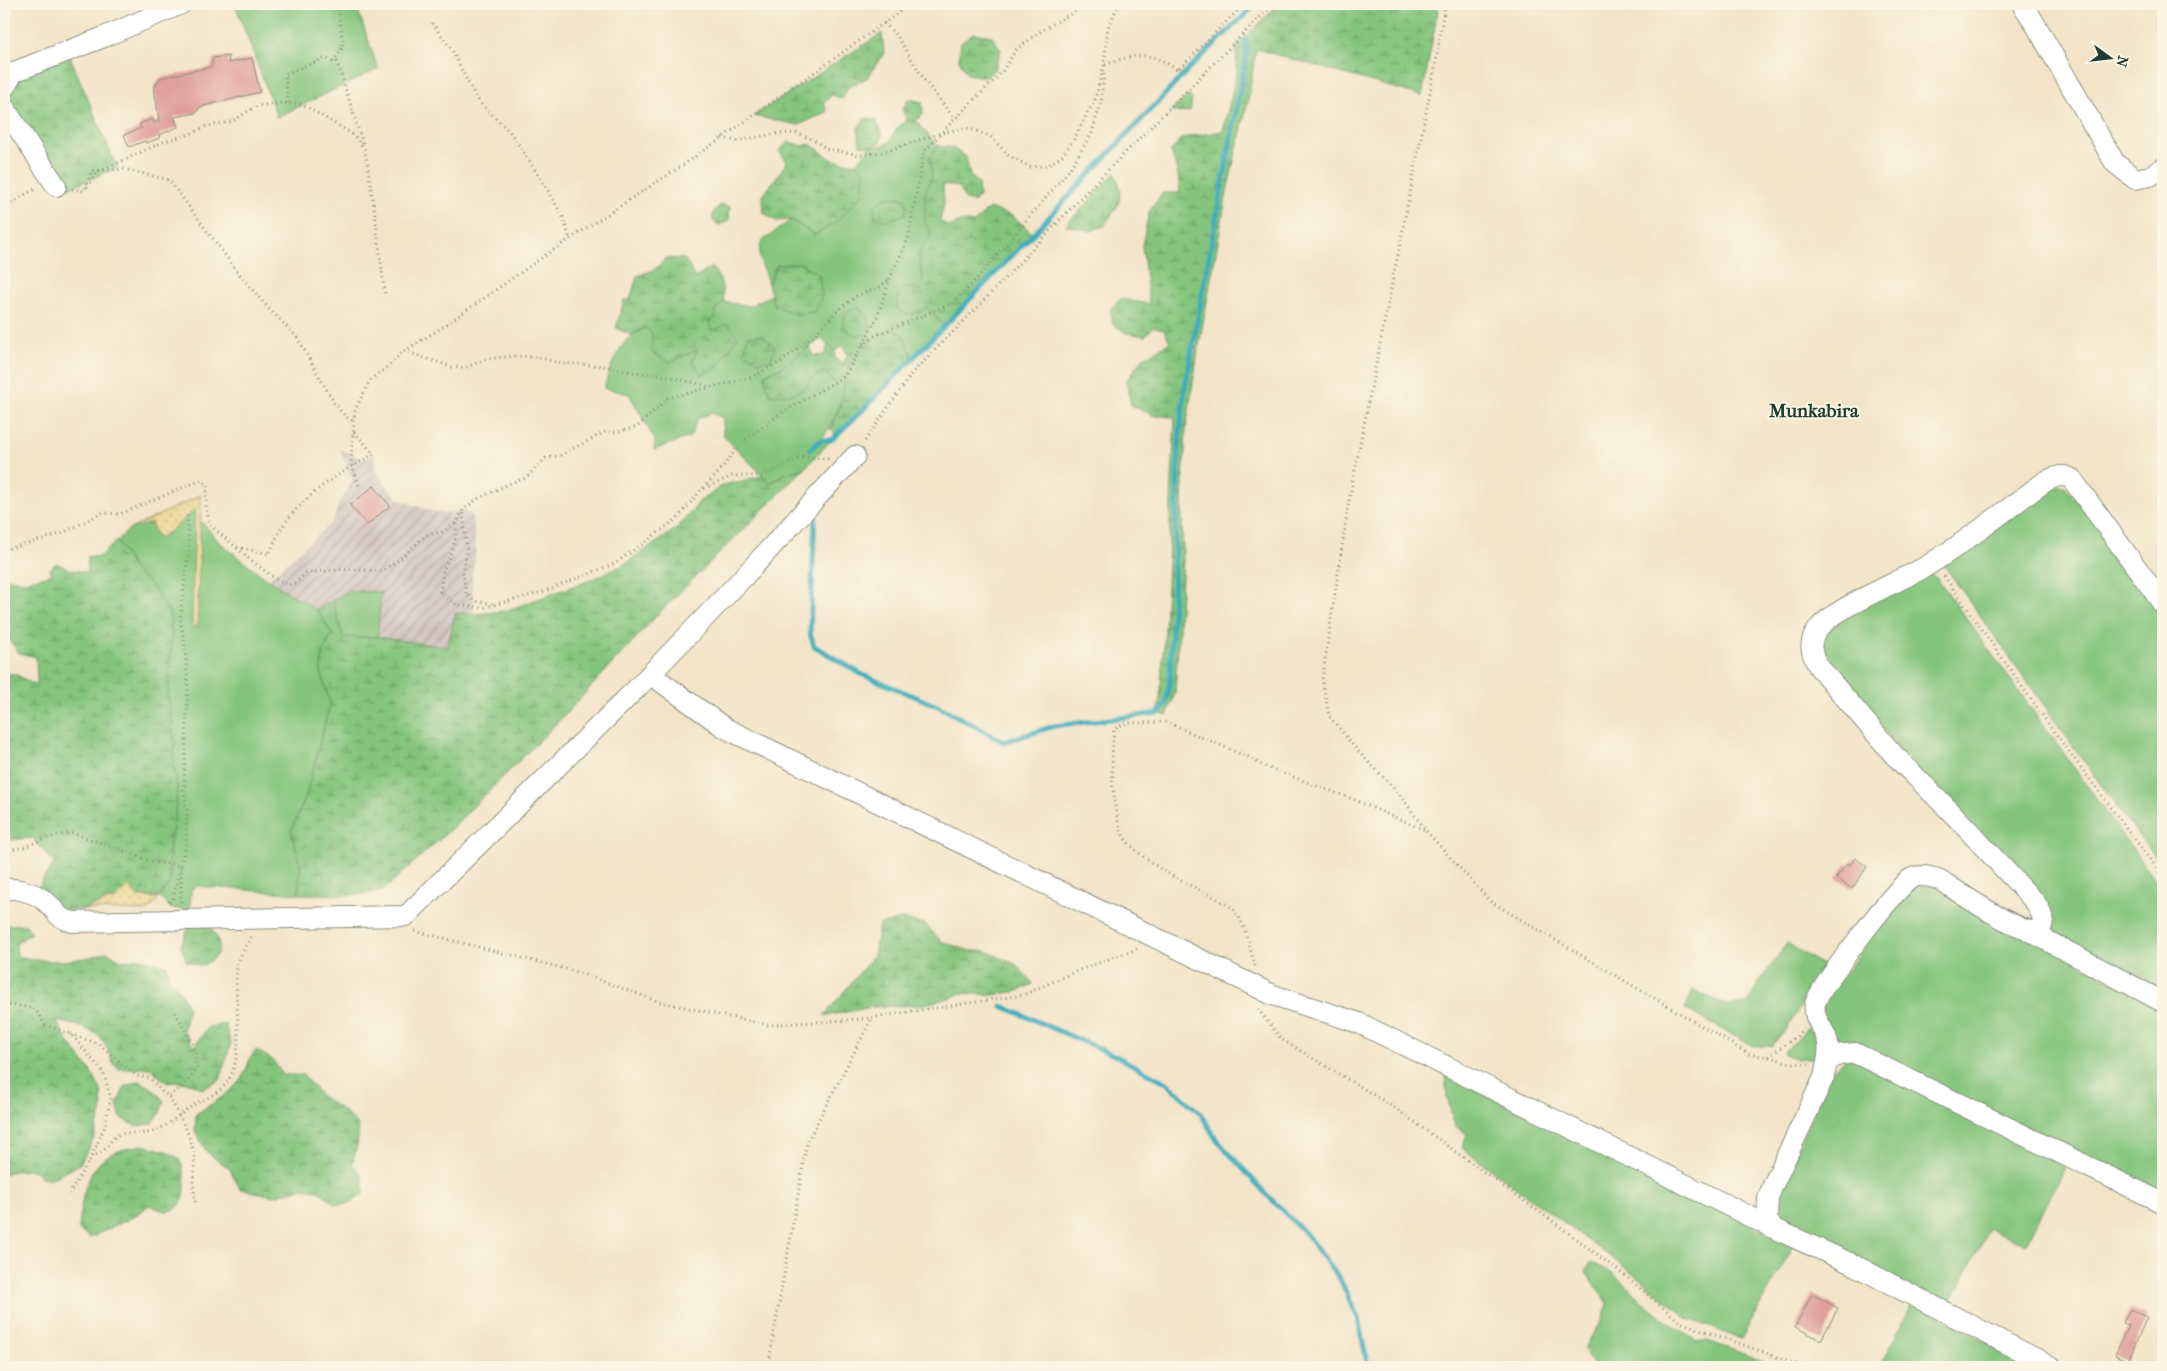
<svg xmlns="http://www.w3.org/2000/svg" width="2167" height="1371" viewBox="0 0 2167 1371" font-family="'IM FELL French Canon',serif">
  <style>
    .industrial { fill: url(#industrial-furrows) }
    .grass { fill: #84c57d; stroke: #528158; fill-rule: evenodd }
    .wetland { fill: url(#wetland-marsh); stroke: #528158 }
    .sand { fill: url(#sand-dots); stroke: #868c69 }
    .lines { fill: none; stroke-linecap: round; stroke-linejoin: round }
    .stream { stroke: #3eacbc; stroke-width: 5 }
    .building { fill: #df9f9b }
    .minor-casing { stroke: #89907e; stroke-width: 22 }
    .path { stroke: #89907e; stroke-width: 3; stroke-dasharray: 1 4; stroke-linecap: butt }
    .minor { stroke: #fff; stroke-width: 20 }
    .labels { text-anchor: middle; stroke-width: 4; stroke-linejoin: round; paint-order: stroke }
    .quarter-label { font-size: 19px; font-weight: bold; fill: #1f3d34; stroke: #fcf5e5 }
  </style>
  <defs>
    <pattern id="industrial-furrows" width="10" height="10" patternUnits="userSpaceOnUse" patternTransform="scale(1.25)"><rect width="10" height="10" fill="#cfc0bb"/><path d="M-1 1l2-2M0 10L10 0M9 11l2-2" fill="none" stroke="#a79d99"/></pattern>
    <pattern id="wetland-marsh" width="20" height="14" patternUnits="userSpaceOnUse" patternTransform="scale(1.25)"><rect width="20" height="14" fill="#84c57d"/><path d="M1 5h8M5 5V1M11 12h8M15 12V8" fill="none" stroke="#6ba167"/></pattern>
    <pattern id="sand-dots" width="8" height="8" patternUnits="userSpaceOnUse" patternTransform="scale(1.25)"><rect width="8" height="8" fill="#eeda9e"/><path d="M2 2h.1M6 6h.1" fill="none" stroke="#ccbc89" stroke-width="1.8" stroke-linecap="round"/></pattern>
  </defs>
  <rect width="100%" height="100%" fill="#fcf5e5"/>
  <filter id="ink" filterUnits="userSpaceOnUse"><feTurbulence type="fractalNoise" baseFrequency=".02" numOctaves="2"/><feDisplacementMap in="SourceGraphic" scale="10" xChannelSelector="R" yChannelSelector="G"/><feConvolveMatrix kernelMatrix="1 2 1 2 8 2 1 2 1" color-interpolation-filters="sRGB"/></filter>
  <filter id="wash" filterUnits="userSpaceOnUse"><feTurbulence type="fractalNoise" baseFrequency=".0096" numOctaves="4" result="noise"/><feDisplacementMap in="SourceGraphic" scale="20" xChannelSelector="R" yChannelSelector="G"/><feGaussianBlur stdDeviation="1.12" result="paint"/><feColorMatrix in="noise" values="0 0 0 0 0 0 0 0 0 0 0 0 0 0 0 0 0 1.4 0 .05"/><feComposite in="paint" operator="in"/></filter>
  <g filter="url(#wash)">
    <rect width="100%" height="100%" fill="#f3e4c8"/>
    <polygon class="industrial" points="339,448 363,460 374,454 375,471 397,498 422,508 444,514 463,510 472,514 476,551 472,574 474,614 455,613 448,647 377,637 381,593 349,591 317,610 268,580 334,520 338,505 348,490 352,479"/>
    <g class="grass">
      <polygon points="235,4 356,4 378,69 277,117"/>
      <path d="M907,120L916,121L938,146L930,158L932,175L925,193L930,237L918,254L923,277L920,290L907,287L920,312L927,307L944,326L913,359L904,337L847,372C845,397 836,420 821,440H831L804,469L786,473L770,483L723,435V418L712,413L697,419L691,436L654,450L655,440L629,394L604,388C612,362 619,340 645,328L653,333L670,362L698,349L717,367L737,338L711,332C708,318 713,311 724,302L750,306L771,295L774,305L797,314L814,312L822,296L777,265L768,284L759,255L761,242L791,220L815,235L836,222L862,196L864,171L856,164L871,146H881L890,142L896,129ZM845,313L855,335L843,328ZM821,339L835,351L842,346L848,354L853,352L834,382L824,371L810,379L765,374L780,368Z"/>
      <polygon points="2052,486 2065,486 2163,610 2163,867 2116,806 1943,564"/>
      <polygon points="195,508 192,626 197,627 200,520 219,542 268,580 317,610 332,634 323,652 321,671 330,704 306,797 291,831 300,865 299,894 198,886 191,889 190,910 170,908 159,897 170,882 169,847 175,815 177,787 173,758 175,744 168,695 172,632 169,612 152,586 134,570 117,541 128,530 151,523 158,538 171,531"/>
      <polygon points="1927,572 1937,578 2163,891 2163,990 2090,953 2051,931 2054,918 2006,859 1904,755 1820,653 1821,642 1829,628"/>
      <polygon points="349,591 381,592 377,637 342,638 333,600"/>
      <polygon points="1919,886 1934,886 2163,1008 2163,1193 1836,1036 1824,1022 1823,1003 1905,893"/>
      <polygon points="1787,943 1825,967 1786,1030 1771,1046 1753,1046 1685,1009 1693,990 1726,1005 1748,1004 1756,987"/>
      <polygon points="1807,1028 1812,1031 1822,1047 1819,1057 1796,1059 1784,1054 1785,1050 1794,1044"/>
      <polygon points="1849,1056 2066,1167 2026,1244 1989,1229 1948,1307 1781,1217 1775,1203 1831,1072"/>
      <polygon points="1445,1074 1794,1246 1741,1339 1687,1318 1635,1275 1462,1148 1467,1134 1455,1126 1447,1097"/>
      <polygon points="1591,1262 1613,1273 1647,1306 1696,1341 1708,1341 1780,1367 1592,1367 1593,1364 1584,1348 1600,1324 1608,1304 1586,1272"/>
      <polygon points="1912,1303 2036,1367 1880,1367"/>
    </g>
    <g class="wetland">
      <polygon points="1279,4 1439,4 1422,96 1256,49 1249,96 1228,187 1198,350 1186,429 1182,501 1183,560 1175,693 1167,716 1157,713 1160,699 1165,627 1175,417 1155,416 1131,405 1126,381 1142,359 1170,342 1164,330 1153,327 1145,336 1126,333 1113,324 1111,308 1121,299 1149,304 1142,245 1149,212 1162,193 1180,193 1178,175 1171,151 1182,138 1223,131 1237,72 1236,46"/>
      <polygon points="882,33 884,53 867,78 848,87 842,99 832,95 824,103 827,112 799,125 753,116"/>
      <polygon points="973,33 992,36 1001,50 995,69 987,77 967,74 959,60 961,42"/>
      <polygon points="66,47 117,168 62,191 4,110 11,67"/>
      <polygon points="1189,95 1192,101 1190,111 1180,113 1171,111"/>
      <polygon points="909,99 922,102 923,115 916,121 907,120 902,109"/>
      <polygon points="865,118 876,120 882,133 880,142 871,146 860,145 858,128"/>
      <polygon points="789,142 803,146 810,144 833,160 856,164 864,171 862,196 836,222 815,235 791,220 776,221 764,213 763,196 787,162 779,151"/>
      <polygon points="938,146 953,148 966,157 970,175 978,183 979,196 974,202 965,200 959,187 943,184 944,204 940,221 949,227 962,221 974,223 989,208 1013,216 1033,234 944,326 927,307 920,312 908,315 897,309 898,293 907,287 920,289 923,277 918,254 930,236 928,226 925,223 925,193 932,175 929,158"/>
      <polygon points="1115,173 1121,191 1118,205 1104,226 1090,231 1066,225"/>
      <polygon points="885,197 904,198 907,206 905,214 886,221 875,218 874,207"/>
      <polygon points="721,204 730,207 729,221 719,225 713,221 713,213"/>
      <polygon points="666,258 685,259 695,278 712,267 721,281 724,302 715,310 716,317 709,321 711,331 728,324 738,337 717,367 702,375 692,363 697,350 670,362 652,353 652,333 645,328 631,335 616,328 624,300 630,300 637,276 654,270"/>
      <polygon points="800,263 819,275 822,296 814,312 797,314 774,305 768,284 777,265"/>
      <polygon points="858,307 867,316 871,329 868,335 855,335 843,328 845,313"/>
      <path d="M893,329L904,336L913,359L836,435L830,429L840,407L847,373L834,382L824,372L810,379L807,388L788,395L770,394L766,383L765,374L780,368L810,346L813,356L825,355L828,343L835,351V359L843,363L848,354L853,352L849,369C863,345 866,339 893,329Z"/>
      <polygon points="762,335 775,347 771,360 758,361 744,352 748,336"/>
      <polygon points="804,469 660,612 563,717 450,830 381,892 351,895 299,894 300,865 291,831 306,797 330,704 321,671 323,652 332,634 317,610 333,600 343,638 377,637 448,647 455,613 474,614 505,611 593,579 623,565 676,529 700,501 723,485 762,476 771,483 786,473"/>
      <polygon points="117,541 134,570 152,586 169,612 172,632 168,695 175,744 173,758 177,787 175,815 169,847 170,882 159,897 138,897 129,887 115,899 87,909 62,911 33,895 54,863 33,838 4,840 4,769 9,753 4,748 4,674 15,674 37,686 36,657 19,653 8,638 4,637 4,577 22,582 52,574 50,569 56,563 71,570 87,572 88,556 99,557"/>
      <polygon points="900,919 925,924 941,941 970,951 986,951 1017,965 1033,984 1018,991 993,995 961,993 950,998 921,1005 873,1007 824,1016 874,955 879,925"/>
      <path d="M4,925H26L31,933L16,944L17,956C51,963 74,963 107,952L123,961L139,958L167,966L169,979L180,991L188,1006L185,1025L183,1029L193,1047L208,1027L225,1024L231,1043L220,1080L202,1089C192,1081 180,1081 167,1083L150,1068L118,1069C110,1061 110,1051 103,1041C93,1028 71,1024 56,1021L69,1043L88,1067L101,1090L102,1109L94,1138L80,1164L49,1180L41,1177L34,1170L14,1171L4,1174Z"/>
      <path d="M208,925C223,943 224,954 202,966L186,961L181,945L189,927Z"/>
      <path d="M256,1050L273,1060L283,1075H303L321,1096L342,1110L359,1126L357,1146L352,1164L362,1175L364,1193L348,1204H335L318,1190L301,1188L275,1196L240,1189L230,1169L207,1152L195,1131L196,1114C214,1102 233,1093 244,1074C249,1066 248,1058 256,1050Z"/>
      <polygon points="140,1081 153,1089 164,1101 160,1113 152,1124 135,1126 121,1118 117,1105 125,1086"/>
      <path d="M142,1145L166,1151L180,1159C185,1175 193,1212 164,1211C160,1210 154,1207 149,1205L135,1216L90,1238L79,1230C80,1202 85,1169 111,1154C120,1149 132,1148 142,1145Z"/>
    </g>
    <g class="sand">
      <polygon points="201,495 197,627 192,626 195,509 171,531 158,538 151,523 128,530"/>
      <polygon points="129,886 138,897 159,898 148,911 83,909 115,899"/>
    </g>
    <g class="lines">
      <g class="stream">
        <polyline points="810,449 821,440 831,440 858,415 1033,234 1192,66 1256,4"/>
        <polyline points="815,517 810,633 814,646 861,674 940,707 1004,742 1054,726 1159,713 1166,704 1170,682 1179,441 1185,387 1247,51 1246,40"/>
        <polyline points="1002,1006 1116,1056 1167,1083 1200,1113 1216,1139 1265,1193 1305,1233 1340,1279 1358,1318 1368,1367"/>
      </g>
    </g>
    <g id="blocks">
      <g class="building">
        <polygon points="229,56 228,63 252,58 260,92 200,107 196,113 174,117 178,127 159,135 160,138 146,143 145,141 129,147 124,135 141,128 139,124 153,119 154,123 159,121 154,87 160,78 211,67 213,58"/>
        <polygon points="374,486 390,506 367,525 350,505"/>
        <polygon points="1855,858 1867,867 1852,889 1836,878 1847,863 1850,865"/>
        <polygon points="1812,1294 1838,1308 1821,1340 1795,1327"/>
        <polygon points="2130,1309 2147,1317 2128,1361 2115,1355 2128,1325 2123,1323"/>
      </g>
    </g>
  </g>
  <g filter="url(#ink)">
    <use href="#blocks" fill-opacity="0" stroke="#89907e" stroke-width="1"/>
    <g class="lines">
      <defs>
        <g id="minor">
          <polyline points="2022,4 2034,22 2115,163 2135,179 2150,176 2163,168"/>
          <polyline points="4,88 14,72 104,37 181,4"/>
          <polyline points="4,107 56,186"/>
          <polyline points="650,674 725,728 1273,995 1359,1023 1773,1228"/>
          <path d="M4,889C17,888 34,892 45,901C59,911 53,917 73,922L406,916L638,687L738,583L855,456"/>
          <polyline points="2029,931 2163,1002"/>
          <polyline points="1827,1062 1838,1055 1855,1053 2163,1203"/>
          <path d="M2052,1367L1850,1263L1773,1228L1767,1220L1768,1198L1773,1185L1824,1077C1826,1066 1830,1054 1828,1043C1826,1029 1812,1020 1815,1004C1819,987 1895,889 1910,879C1919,873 1931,877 1940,880C1957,891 2023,937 2040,930C2046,920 2041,912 2035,902L1954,815L1894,755L1818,666C1810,651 1808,642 1819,628C1836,607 1899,582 1925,567C1967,542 2006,509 2046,481C2055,477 2063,473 2072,479L2163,604"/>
        </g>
      </defs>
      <use href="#minor" class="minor-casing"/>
      <g class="path">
        <polyline points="1445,4 1436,62 1349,500 1322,680 1329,716 1356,749 1401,796 1426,831 1491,902 1749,1054 1768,1057 1797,1036 1803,1028"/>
        <polyline points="432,23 452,50 470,87 481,104 510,132 523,151 548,191 563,217 570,239"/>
        <polyline points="884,23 897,36 925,81 955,119"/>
        <polyline points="333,62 343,47 338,4"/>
        <path d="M1105,65C1135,53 1150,51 1178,70L1244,4"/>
        <polyline points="288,103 285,74 326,58 333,63 337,62 364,147"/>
        <polyline points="722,138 737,141 774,134 796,133 814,140 827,149 860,155 883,152 941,133 1001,73 1016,50 1038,33 1087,4"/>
        <polyline points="87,187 98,172 163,142 190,134 207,126 231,122 257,106 281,103 302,104 354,135 365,150 375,213 385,295"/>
        <polyline points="72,189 84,191 92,171 124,169 169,180 240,275 269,309 297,337 334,403 346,417 354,421"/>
        <path d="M4,209C13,203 27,191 37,189"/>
        <polyline points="863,346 874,336 953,303 976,280 1069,170 1092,133 1101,102 1104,74"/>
        <polyline points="404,351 452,367 464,368 487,359 516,356 536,357 560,363 605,366 631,372 658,374 712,387"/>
        <polyline points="865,441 912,373 974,311 1091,187 1273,4"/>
        <polyline points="828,459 802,457 762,476 732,476 701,490 678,518 616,563 543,592 482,608 456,604 440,592 443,571 455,542 457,522 463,510 477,499 511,483 526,478 546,458 559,456 605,432 616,432 637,427 668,398 752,377 782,361 814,335 838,310 858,295 880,287 890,278"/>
        <polyline points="359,485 351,462 355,410 371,379 385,369 404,351 438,330 556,248 692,159 911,4"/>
        <polyline points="703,488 718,473 740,444 780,414 845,376 877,318 890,278 908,239 924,152 941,133 967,128 990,136 1008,155 1030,167 1048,165 1061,157 1073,141 1095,99 1104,65 1108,27 1119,4"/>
        <polyline points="463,513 467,551 463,573 466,594 474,601 495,604"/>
        <path d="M237,547L269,554C273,546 276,537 281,529C303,495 339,473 374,454L354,432"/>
        <polyline points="4,550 61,534 102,513 120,514 201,480 207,484 206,508 210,525 252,561 276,579 288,585 295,583 306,573 347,569 383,571 401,558 426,535 442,532 457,522"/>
        <polyline points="1944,576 2050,726 2163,877"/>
        <polyline points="4,851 24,847 50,837 71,833 134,854 149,861 181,866 181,902"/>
        <polyline points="169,902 173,898 186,844 187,814 184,790 188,687 185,647 180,617 189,547 187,512"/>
        <polyline points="415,931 574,971 660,1002 768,1025 861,1019 1023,995 1079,970 1137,949"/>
        <path d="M1255,966C1250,949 1246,927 1236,912C1230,904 1199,890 1190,885C1171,877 1140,857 1127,841C1110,820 1111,756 1114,729L1126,723L1166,722L1248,757L1266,767L1350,798L1424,830"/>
        <polyline points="4,1005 20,1006 35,1009 45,1025 71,1034 103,1072 111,1098 104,1128 90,1160 69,1194"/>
        <polyline points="1258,1009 1281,1039 1392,1106 1562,1228 1628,1278 1680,1322 1804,1367"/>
        <polyline points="71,1034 99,1044 137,1076 150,1078 161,1091 169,1096 187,1131 195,1154 193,1183 196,1206"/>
        <polyline points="1769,1057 1791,1063 1810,1064"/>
        <polyline points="169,1096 184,1085 197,1070 194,1047 175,1012"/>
        <path d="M91,1156C111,1152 109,1137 120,1134C130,1132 138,1134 147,1133C164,1131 178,1115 192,1106C200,1101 209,1098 216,1093C252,1068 232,1005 237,967C238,957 247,945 252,936"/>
        <polyline points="768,1367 807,1142 872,1018"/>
      </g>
      <use href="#minor" class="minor"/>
    </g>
  </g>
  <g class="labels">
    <g class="quarter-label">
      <text x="1814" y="417">Munkabira</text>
    </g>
  </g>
  <rect width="2167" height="1371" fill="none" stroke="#fcf5e5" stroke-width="20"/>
  <g transform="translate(2110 58) rotate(105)" stroke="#fcf5e5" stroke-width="4" paint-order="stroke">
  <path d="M0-4L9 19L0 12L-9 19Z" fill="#1f3d34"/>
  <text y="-8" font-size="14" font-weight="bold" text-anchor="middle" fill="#1f3d34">N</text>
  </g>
</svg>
